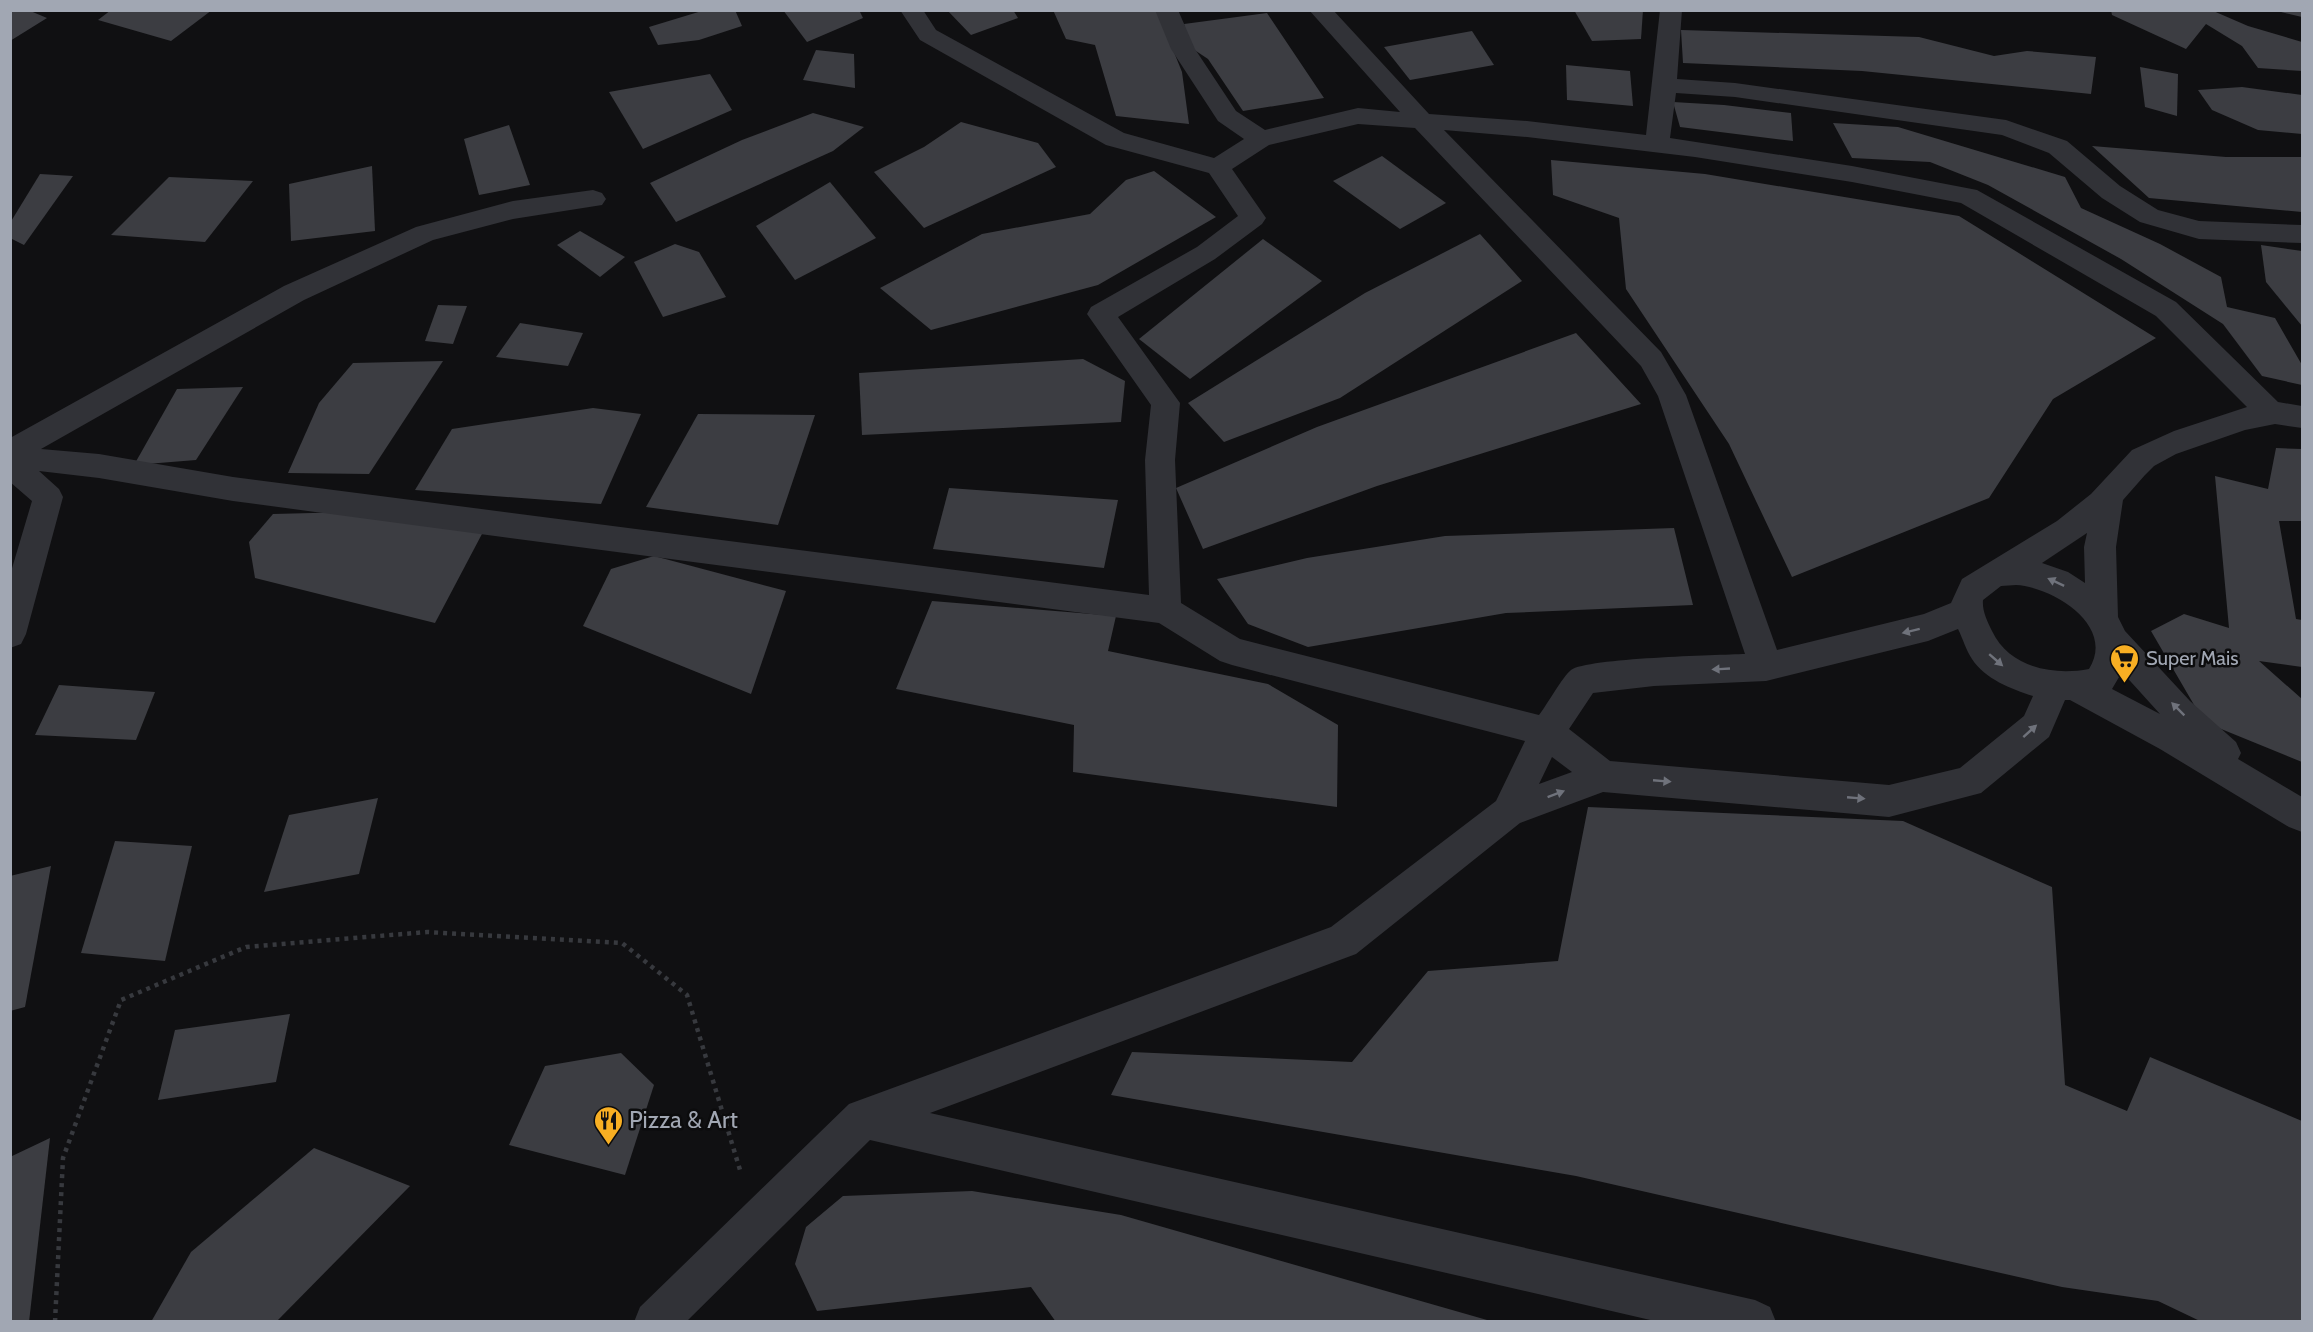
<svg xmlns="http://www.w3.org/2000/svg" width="2313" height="1332" viewBox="0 0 2313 1332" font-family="Cabin,sans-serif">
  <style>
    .building { fill: #3c3d42 }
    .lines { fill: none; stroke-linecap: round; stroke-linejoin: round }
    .path { stroke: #37393e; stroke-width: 4.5; stroke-dasharray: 4 5; stroke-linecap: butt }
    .minor { fill: #313237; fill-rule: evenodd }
    .oneway { fill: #6f727b }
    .labels { text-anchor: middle; stroke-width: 5; stroke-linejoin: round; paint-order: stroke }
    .poi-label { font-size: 20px; fill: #a1a7b3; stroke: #0c0c0d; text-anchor: start }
    .near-poi-label { font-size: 24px; fill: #a1a7b3; stroke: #0c0c0d; text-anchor: start }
  </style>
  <rect width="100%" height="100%" fill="#101012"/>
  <g class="building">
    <polygon points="10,10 28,10 47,18 10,41"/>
    <polygon points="111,10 212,10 171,41 98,20"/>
    <polygon points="705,10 735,10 742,26 699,40 658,45 649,27"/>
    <polygon points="783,10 859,10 863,18 807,42"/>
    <polygon points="947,10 1013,10 1018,18 971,35"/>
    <polygon points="1053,10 1157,10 1182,72 1189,124 1116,116 1095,45 1066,39"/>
    <polygon points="1574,10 1643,10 1641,39 1592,41"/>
    <polygon points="2111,10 2211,10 2248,26 2302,42 2302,71 2258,68 2242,46 2206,24 2186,49 2112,15"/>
    <polygon points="2278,10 2302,10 2302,17 2277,11"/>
    <polygon points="1267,13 1324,98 1243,111 1208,59 1190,47 1184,24"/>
    <polygon points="1681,30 1919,37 1994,56 2027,51 2096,57 2091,94 1862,71 1683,63"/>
    <polygon points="1472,31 1494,65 1410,80 1384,47"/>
    <polygon points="816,50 854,54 855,88 803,80"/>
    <polygon points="1566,65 1630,71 1633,106 1567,100"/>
    <polygon points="2140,67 2178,74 2177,116 2145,107"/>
    <polygon points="710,74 732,110 643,149 609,92"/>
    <polygon points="2242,87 2302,95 2302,134 2258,130 2212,110 2198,90"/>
    <polygon points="1673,102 1724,105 1791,113 1793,141 1680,127"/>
    <polygon points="813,113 864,127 833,151 676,222 650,183 742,140"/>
    <polygon points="961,122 1038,143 1056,167 924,228 874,172 924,147"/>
    <polygon points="1833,123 1898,127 2065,177 2081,208 2160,244 2221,277 2227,307 2275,318 2302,365 2302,385 2262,376 2223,324 2121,259 1988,185 1930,162 1852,158"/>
    <polygon points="509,125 530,185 479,195 464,139"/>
    <polygon points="2092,146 2226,157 2302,157 2302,212 2149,198"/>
    <polygon points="1382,156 1446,203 1400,229 1333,181"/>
    <polygon points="1551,160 1705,174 1959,216 2156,338 2053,399 1989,498 1792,577 1729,444 1626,289 1619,218 1553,195"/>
    <polygon points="372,166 375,231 291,241 289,184"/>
    <polygon points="1154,171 1216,217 1098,285 931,330 880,288 982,234 1090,214 1126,180"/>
    <polygon points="40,174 73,176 24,245 10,238 10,223"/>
    <polygon points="169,177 253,181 205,242 111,235"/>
    <polygon points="830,182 876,238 795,280 756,226"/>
    <polygon points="580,231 625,257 600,277 557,245"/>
    <polygon points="1480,234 1522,281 1340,398 1224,442 1188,403 1365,293"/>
    <polygon points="1263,239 1322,281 1190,379 1139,339"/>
    <polygon points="675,244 699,252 726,297 663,317 634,262"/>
    <polygon points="2261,245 2302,251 2302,326 2266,282"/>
    <polygon points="438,305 467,306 453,344 425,341"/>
    <polygon points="520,323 583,333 568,366 496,357"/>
    <polygon points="1576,333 1641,404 1377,486 1203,549 1176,488 1317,427"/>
    <polygon points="1083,359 1125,381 1121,422 862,435 859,373"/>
    <polygon points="443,361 369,474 288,473 319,403 353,363"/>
    <polygon points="243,387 196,460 134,465 177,389"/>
    <polygon points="593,408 641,414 601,504 415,490 452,429"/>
    <polygon points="698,414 815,415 778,525 646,507"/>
    <polygon points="2276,448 2302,449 2302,521 2279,521 2296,619 2302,620 2302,667 2259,661 2302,699 2302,762 2204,722 2151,631 2184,614 2229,628 2215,476 2268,489"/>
    <polygon points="949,488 1118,500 1104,568 933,549"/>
    <polygon points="352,512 483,532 435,623 255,578 249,542 273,514"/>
    <polygon points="1674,528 1693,605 1506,613 1308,647 1248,624 1217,579 1307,558 1445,536"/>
    <polygon points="654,556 786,591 751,694 583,626 611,569"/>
    <polygon points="932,601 1116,616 1108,651 1268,684 1338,725 1337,807 1073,772 1074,725 896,689"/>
    <polygon points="59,685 155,692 136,740 35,735"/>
    <polygon points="378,798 359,874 264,892 289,815"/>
    <polygon points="1588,807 1903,821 2052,887 2065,1085 2127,1111 2150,1057 2302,1121 2302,1322 2202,1322 2158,1301 2062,1287 1576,1176 1111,1095 1132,1052 1352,1062 1428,971 1558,961"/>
    <polygon points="115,841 192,846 165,961 81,953"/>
    <polygon points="51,866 25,1007 10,1011 10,876"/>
    <polygon points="290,1014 276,1082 158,1100 175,1030"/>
    <polygon points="621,1053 654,1085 625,1175 509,1145 545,1066"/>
    <polygon points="50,1138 29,1322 10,1322 10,1157"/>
    <polygon points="314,1148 410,1186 276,1322 151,1322 191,1252"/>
    <polygon points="972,1191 1121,1215 1494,1322 1056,1322 1031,1287 817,1311 795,1264 806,1227 843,1196"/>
  </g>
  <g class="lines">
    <polyline class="path" points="55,1322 63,1158 121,1000 246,947 427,932 622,943 687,995 740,1170"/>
    <path class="minor" d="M900,10H923L936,30L1124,133L1214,158L1244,139L1218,121L1171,49L1155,10H1178L1195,49L1236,111L1265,130L1358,108L1400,112L1309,10H1333L1429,114L1527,121L1646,135L1660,10H1682L1677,79L1735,83L2006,120L2067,141L2120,186L2158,210L2199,221L2302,225V243L2199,239L2140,222L2102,198L2049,153L2002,135L1735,97L1676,93L1670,138L1852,166L1977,190L2176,302L2278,402L2302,406V428L2275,424L2245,430L2176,454L2154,466L2145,475L2123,500L2116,547L2118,617L2125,631L2190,701L2236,742L2241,753L2238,759L2302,797V832L2289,827L2160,749L2070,700H2065L2049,737L1981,793L1889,817L1603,792L1520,823L1356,954L930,1113L1755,1300L1770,1307L1776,1322H1659L870,1140L686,1322H634L640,1307L849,1104L1331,927L1496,801L1525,741L1232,665L1220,661L1159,623L548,543L233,501L99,478L39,471L59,489L63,497L26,634L21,644L10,648V575L32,501L10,482V438L284,286L416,227L513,201L593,190L602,193L606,199L602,205L513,219L433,240L304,300L41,449L99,454L233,477L1149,595L1145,460L1151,405L1087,314L1091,307L1197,247L1238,216L1209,173L1106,145L920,40ZM1358,124L1415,128L1641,366L1658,396L1745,654C1718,655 1587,658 1571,670C1563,676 1547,705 1539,715L1240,639L1181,603L1175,460L1180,403L1118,317L1215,259L1262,224L1266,218L1232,169L1269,145ZM1444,130L1527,137L1695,157L1852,182L1961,203L2156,316L2247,407L2174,431L2132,450L2091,494L2057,521L1962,579L1951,603L1924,614L1777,650L1686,395L1661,352ZM2087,533L2084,547L2085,583L2068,572L2042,563ZM2016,585C2054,587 2116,626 2089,669C2052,676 2009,667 1992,631C1987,621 1982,611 1983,600L2001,586ZM1958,629C1963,639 1966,650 1972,659C1985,679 2011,689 2033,696L2024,716L1960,768L1889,785L1610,761L1569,729L1593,693L1654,686L1766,681L1928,641ZM2122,672L2160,714L2112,689ZM1552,757L1572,772L1539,784Z"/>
  </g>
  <defs><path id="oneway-solid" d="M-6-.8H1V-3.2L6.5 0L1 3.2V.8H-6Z" transform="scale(1.5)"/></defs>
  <g class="oneway">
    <use href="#oneway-solid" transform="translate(2056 582) rotate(-155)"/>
    <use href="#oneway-solid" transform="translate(1911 631) rotate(166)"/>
    <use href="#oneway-solid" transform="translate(1996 660) rotate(41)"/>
    <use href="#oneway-solid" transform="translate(1721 669) rotate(177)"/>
    <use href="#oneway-solid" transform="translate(2178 709) rotate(-135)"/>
    <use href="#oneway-solid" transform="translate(2030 731) rotate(-42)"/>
    <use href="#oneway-solid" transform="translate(1662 781) rotate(5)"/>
    <use href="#oneway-solid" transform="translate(1556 794) rotate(-21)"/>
    <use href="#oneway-solid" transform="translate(1856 798) rotate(5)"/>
  </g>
  <defs>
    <symbol id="supermarket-pin" viewBox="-11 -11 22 30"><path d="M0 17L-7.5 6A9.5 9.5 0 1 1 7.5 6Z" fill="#f8af23" stroke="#0c0c0d"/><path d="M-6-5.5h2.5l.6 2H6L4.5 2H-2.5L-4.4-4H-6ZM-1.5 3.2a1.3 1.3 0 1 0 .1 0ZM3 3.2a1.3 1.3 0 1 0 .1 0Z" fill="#111"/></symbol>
    <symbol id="restaurant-pin" viewBox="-11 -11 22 30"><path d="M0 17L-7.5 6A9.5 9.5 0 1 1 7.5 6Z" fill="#f8af23" stroke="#0c0c0d"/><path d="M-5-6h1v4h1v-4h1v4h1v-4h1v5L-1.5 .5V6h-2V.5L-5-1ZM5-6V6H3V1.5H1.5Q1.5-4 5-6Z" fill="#111"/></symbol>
  </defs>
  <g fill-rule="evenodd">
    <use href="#supermarket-pin" x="2108" y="642" width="33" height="45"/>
    <use href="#restaurant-pin" x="592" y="1104" width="33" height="45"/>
  </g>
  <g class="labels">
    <g class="poi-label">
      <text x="2146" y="665">Super Mais</text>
    </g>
    <g class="near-poi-label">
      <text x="629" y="1128">Pizza &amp; Art</text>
    </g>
  </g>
  <rect width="2313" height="1332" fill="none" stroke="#a1a7b3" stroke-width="24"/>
</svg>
